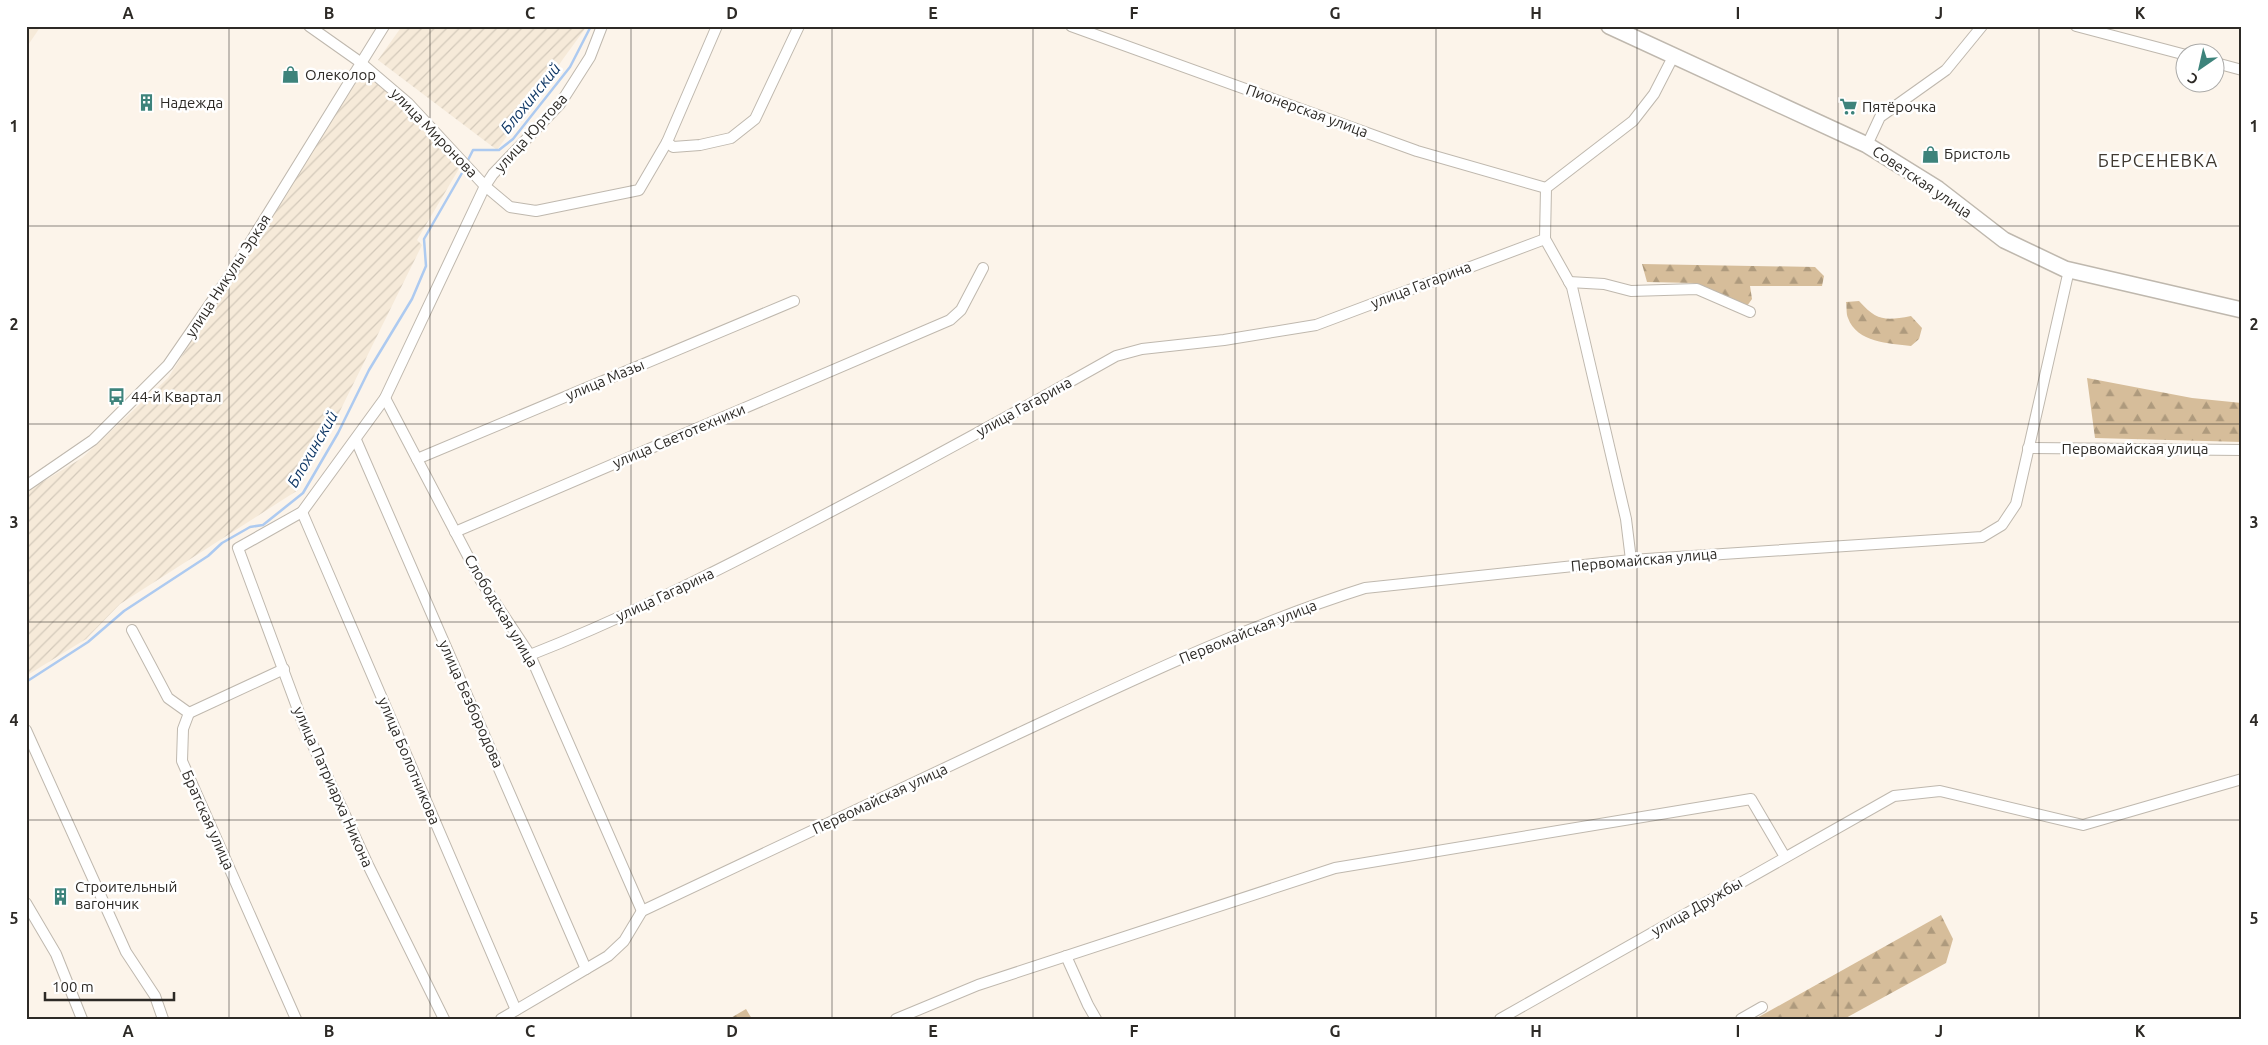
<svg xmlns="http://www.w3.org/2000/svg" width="2268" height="1045" viewBox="0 0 2268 1045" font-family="Ubuntu,sans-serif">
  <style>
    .built { fill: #f6ead9 }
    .industrial { fill: url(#industrial-furrows) }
    .forest { fill: url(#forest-firs) }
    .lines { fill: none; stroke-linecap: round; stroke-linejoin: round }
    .stream { stroke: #adcaf0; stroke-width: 2.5 }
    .minor-casing { stroke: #bfb8ae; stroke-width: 12 }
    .primary-casing { stroke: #bfb8ae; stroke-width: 18 }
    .minor { stroke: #fff; stroke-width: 10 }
    .primary { stroke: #fff; stroke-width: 15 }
    .grid { fill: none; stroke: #2d2a26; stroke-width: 1; stroke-opacity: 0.55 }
    .labels { text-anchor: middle; stroke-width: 5; stroke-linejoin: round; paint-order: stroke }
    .poi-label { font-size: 15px; fill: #2d2a26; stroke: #fff; text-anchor: start }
    .street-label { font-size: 15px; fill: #2d2a26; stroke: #fff }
    .water-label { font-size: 16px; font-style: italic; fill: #0f3765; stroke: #fff }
    .quarter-label { font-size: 18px; letter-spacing: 1px; fill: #3f3931; stroke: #fff }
    .neatline { fill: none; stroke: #2d2a26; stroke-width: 2 }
    .grid-label { font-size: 16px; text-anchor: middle; font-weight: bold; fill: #2d2a26 }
  </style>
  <defs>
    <pattern id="industrial-furrows" width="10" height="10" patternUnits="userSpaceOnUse" patternTransform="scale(1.25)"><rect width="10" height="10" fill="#f6ead9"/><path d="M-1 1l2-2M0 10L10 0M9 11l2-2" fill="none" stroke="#d3c9ba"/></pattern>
    <pattern id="forest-firs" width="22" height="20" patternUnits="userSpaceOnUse" patternTransform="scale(1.25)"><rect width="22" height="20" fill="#d6bd9a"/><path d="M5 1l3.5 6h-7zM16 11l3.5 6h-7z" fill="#ae9a7d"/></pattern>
  </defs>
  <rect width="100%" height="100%" fill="#fcf4ea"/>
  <polygon class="built" points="26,26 41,26 26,48"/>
  <g class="industrial">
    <polygon points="402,26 587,26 497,150 378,60"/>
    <polygon points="362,73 391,94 460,167 417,240 422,245 338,415 298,490 120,604 86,639 26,676 26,492 82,458 168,378"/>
  </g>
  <g class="forest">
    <polygon points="1642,264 1815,267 1824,276 1822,286 1750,286 1752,299 1747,306 1694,283 1647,282"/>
    <path d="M1859,301C1877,321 1885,321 1911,316L1922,328L1919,339L1911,346C1889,343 1857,343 1848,318C1846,314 1847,307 1846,302Z"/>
    <polygon points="2087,378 2192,398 2242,403 2242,442 2095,438"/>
    <polygon points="1941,915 1953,939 1946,963 1844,1019 1755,1019"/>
    <polygon points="746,1009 752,1019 729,1019"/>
  </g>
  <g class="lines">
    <g class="stream">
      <polyline points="468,160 473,150 499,150 513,139 570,67 591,26"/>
      <polyline points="26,682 88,642 124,611 208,556 222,543 250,527 263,525 303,493 338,433 369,370 412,299 426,266 424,239 462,173"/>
    </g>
    <defs>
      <g id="minor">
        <polyline points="309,26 360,62 408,103 485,186 510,207 536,211 639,190 667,142 717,26"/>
        <polyline points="1071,26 1417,151 1546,188"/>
        <polyline points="2076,26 2186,55"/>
        <polyline points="2216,63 2242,70"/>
        <polyline points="667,142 673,147 700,145 731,138 755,119 799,26"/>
        <polyline points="1867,145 1880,117 1946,70 1982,26"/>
        <polyline points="1545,239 1572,287 1626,519 1631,560"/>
        <polyline points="1569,282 1604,284 1631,291 1697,289 1750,312"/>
        <polyline points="385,398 481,581 530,655 642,911"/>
        <polyline points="356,440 586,969"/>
        <polyline points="2028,448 2242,450"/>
        <polyline points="417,459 794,301"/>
        <polyline points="26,486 93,440 168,365 230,275 384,26"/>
        <polyline points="302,512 516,1010"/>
        <polyline points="455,532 950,320 961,310 983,268"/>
        <polyline points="132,630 168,698 189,713 183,729 182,761 296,1019"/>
        <path d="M530,655C617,621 701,579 784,536C896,478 1006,418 1116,356L1142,349L1224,340L1316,325L1545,239L1546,188L1633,121L1654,94L1674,55"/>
        <polyline points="189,713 284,669"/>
        <polyline points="26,730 126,952 155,996 163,1019"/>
        <polyline points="26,903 56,954 82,1019"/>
        <polyline points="1066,956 1088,1005 1096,1019"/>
        <polyline points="444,1019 369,867 304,726 238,548 302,512 385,398 485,186 493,174 560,104 590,57 602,26"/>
        <path d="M501,1019L608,956L624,941L642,911C765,853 889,795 1013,736C1129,682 1244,626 1365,588L1631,560L1982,537L2002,525L2016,504L2069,270"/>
        <polyline points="896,1019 978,985 1335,868 1751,799 1785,857"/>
        <polyline points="1500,1019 1894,796 1940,791 2083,825 2242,779"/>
        <polyline points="1741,1019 1762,1007"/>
      </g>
      <polyline id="primary" points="1609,26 1867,145 1938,189 2004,240 2065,269 2242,310"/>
    </defs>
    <use href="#minor" class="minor-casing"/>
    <use href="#primary" class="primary-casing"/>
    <use href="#minor" class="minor"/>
    <use href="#primary" class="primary"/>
  </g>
  <path class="grid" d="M229,26V1019M430,26V1019M631,26V1019M832,26V1019M1033,26V1019M1235,26V1019M1436,26V1019M1637,26V1019M1838,26V1019M2039,26V1019M26,226H2242M26,424H2242M26,622H2242M26,820H2242"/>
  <defs>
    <symbol id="shop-bare" viewBox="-9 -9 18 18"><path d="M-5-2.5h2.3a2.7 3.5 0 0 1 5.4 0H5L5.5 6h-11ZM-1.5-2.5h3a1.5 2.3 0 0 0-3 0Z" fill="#3d837b" stroke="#fff" stroke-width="2.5" paint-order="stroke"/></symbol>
    <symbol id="building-bare" viewBox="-9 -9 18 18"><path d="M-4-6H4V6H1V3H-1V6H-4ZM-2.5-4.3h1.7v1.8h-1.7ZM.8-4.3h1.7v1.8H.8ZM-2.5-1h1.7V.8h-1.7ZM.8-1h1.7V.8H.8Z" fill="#3d837b" stroke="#fff" stroke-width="2.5" paint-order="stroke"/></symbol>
    <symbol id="supermarket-bare" viewBox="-9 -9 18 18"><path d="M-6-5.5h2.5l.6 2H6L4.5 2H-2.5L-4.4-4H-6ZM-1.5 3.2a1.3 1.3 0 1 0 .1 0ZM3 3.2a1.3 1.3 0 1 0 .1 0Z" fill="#3d837b" stroke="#fff" stroke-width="2.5" paint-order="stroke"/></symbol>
    <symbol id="bus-bare" viewBox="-9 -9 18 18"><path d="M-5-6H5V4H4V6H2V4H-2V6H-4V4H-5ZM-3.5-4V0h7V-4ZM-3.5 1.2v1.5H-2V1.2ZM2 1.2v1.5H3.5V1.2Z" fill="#3d837b" stroke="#fff" stroke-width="2.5" paint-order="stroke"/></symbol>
  </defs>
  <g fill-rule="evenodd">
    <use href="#shop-bare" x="278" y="62" width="25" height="25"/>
    <use href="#building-bare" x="134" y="90" width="25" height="25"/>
    <use href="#supermarket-bare" x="1836" y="94" width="25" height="25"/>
    <use href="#shop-bare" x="1918" y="142" width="25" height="25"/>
    <use href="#bus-bare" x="104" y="384" width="25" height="25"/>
    <use href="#building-bare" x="48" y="884" width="25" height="25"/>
  </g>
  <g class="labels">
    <g class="poi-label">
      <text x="305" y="80">Олеколор</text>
      <text x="160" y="108">Надежда</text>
      <text x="1862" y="112">Пятёрочка</text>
      <text x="1944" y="159">Бристоль</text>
      <text x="131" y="402">44-й Квартал</text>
      <text x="75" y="892">Строительный<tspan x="75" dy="17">вагончик</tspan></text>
    </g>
    <g class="street-label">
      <text transform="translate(1307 111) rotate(20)" y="5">Пионерская улица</text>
      <text transform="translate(434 133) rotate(46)" y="5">улица Миронова</text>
      <text transform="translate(531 133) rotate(-48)" y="5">улица Юртова</text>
      <text transform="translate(1922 182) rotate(34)" y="5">Советская улица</text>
      <text transform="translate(228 276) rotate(-57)" y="5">улица Никулы Эркая</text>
      <text transform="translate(1421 285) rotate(-21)" y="5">улица Гагарина</text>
      <text transform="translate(605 380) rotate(-23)" y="5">улица Мазы</text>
      <text transform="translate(1024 407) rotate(-29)" y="5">улица Гагарина</text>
      <text transform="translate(679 436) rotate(-23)" y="5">улица Светотехники</text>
      <text x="2135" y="454">Первомайская улица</text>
      <text transform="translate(1644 560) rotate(-5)" y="5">Первомайская улица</text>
      <text transform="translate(665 595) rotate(-25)" y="5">улица Гагарина</text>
      <text transform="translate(501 611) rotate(59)" y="5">Слободская улица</text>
      <text transform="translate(1248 632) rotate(-22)" y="5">Первомайская улица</text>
      <text transform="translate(471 704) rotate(66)" y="5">улица Безбородова</text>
      <text transform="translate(409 761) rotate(67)" y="5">улица Болотникова</text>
      <text transform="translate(333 787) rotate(66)" y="5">улица Патриарха Никона</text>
      <text transform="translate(880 799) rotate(-25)" y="5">Первомайская улица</text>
      <text transform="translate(208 820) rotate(66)" y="5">Братская улица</text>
      <text transform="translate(1697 907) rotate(-30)" y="5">улица Дружбы</text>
    </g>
    <g class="water-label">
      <text transform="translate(530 98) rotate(-51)" y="6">Блохинский</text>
      <text transform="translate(312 449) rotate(-60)" y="6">Блохинский</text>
    </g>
    <g class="quarter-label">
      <text x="2158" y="167">БЕРСЕНЕВКА</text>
    </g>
  </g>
  <rect width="2268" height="1045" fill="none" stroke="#ffffff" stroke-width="55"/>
  <g transform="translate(2200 68) rotate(214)"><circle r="24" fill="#ffffff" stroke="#abaaa8"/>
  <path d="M0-4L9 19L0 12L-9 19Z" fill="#3d837b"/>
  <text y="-8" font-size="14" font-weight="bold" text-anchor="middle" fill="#2d2a26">С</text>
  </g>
  <path d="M45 992v8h129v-8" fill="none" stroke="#2d2a26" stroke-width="2.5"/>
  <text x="52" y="992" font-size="15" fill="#2d2a26" stroke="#ffffff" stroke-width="4" paint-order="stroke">100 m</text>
  <rect x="28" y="28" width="2212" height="990" class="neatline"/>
  <g class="grid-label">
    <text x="128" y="19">A</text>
    <text x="329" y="19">B</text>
    <text x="530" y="19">C</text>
    <text x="732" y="19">D</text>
    <text x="933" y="19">E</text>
    <text x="1134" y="19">F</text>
    <text x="1335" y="19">G</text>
    <text x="1536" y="19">H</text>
    <text x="1738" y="19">I</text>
    <text x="1939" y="19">J</text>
    <text x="2140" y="19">K</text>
    <text x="14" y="132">1</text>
    <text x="2254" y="132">1</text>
    <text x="14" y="330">2</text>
    <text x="2254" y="330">2</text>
    <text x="14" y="528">3</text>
    <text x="2254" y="528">3</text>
    <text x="14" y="726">4</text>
    <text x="2254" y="726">4</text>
    <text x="14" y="924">5</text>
    <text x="2254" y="924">5</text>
    <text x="128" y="1037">A</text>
    <text x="329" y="1037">B</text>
    <text x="530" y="1037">C</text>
    <text x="732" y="1037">D</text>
    <text x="933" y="1037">E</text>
    <text x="1134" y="1037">F</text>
    <text x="1335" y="1037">G</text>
    <text x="1536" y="1037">H</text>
    <text x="1738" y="1037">I</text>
    <text x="1939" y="1037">J</text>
    <text x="2140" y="1037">K</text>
  </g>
</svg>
